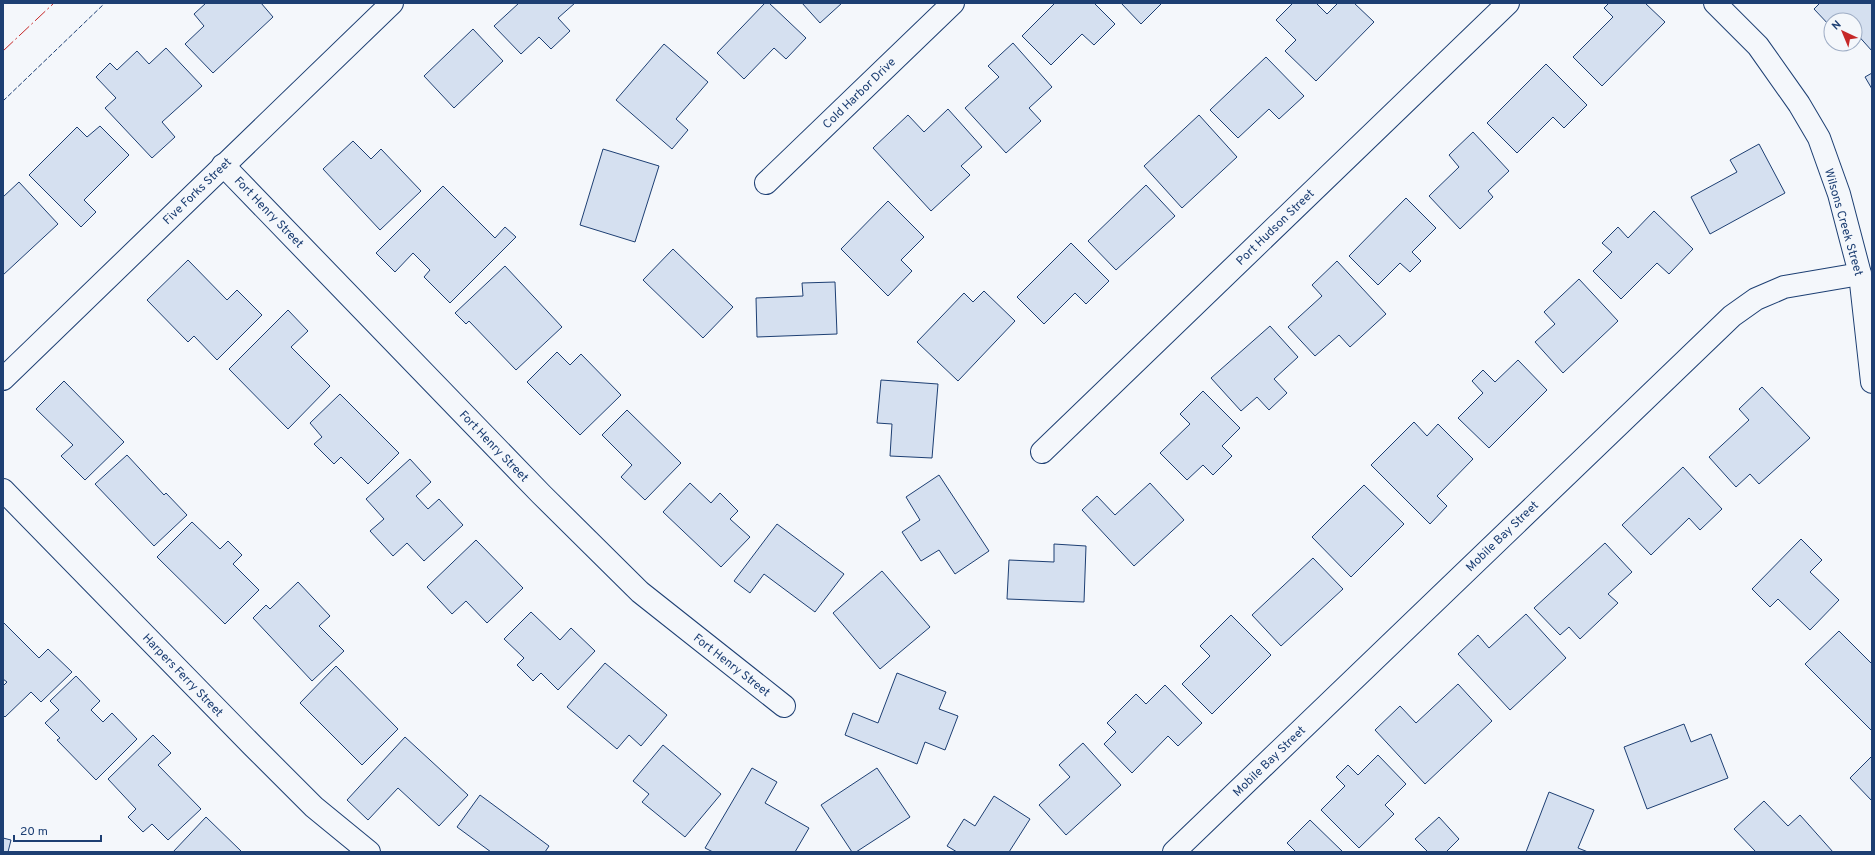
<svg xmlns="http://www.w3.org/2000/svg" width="1875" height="855" viewBox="0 0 1875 855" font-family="Overpass,sans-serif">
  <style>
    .building { fill: #d5e0f0; stroke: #1d3f73 }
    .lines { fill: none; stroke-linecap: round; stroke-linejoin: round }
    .street-casing { stroke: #1d3f73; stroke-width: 24 }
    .street { stroke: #f4f7fb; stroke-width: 22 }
    .fence { stroke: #1d3f73; stroke-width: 1; stroke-dasharray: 5 2; stroke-linecap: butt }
    .power { stroke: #c62828; stroke-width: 1; stroke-dasharray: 14 3 2 3; stroke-linecap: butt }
    .labels { text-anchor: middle; stroke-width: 3; stroke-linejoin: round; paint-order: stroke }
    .street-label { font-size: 12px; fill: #1d3f73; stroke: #f4f7fb }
  </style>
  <rect width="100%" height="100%" fill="#f4f7fb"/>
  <g class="building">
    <polygon points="206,3 261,3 273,17 213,73 185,44 204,26 194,14"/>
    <polygon points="519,3 575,3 558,18 570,31 551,49 539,37 521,54 494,26"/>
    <polygon points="765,3 769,3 806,38 786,59 774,48 744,79 717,53"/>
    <polygon points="802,3 842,3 820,23"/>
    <polygon points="1055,3 1094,3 1115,24 1094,45 1082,34 1051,65 1022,36"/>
    <polygon points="1121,3 1162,3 1141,24"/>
    <polygon points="1293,3 1316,3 1327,14 1338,3 1354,3 1374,22 1316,81 1285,51 1296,40 1276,20"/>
    <polygon points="1609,3 1645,3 1665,22 1602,86 1573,57 1613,17 1604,8"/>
    <polygon points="1820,3 1872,3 1872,51 1855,32 1855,20 1831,20 1831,27 1814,9"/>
    <polygon points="473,29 503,61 454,108 424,76"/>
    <polygon points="1013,43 1052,87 1029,108 1041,121 1006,153 965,108 999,77 988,66"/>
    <polygon points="664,44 708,82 676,119 688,130 672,149 616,100"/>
    <polygon points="166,48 202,86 162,122 175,137 152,158 105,108 116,98 96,77 110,63 117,70 137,51 149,64"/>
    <polygon points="1266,57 1304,96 1279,119 1269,109 1238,138 1210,110"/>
    <polygon points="1546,64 1587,105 1564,128 1553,117 1517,153 1487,123"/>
    <polygon points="1872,73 1872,89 1865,77"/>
    <polygon points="948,109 982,147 961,166 970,175 931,211 873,148 908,115 924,132"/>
    <polygon points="1199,115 1237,157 1182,208 1144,166"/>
    <polygon points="100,126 129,155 84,200 96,212 81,227 29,175 77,127 87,137"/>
    <polygon points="1473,132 1509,171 1488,191 1493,197 1460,229 1429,196 1459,167 1449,155"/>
    <polygon points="353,141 371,159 381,149 421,191 380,230 323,169"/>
    <polygon points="1759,144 1785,193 1710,234 1691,197 1737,172 1730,160"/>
    <polygon points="603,149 659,166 635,242 580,225"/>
    <polygon points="19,182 58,224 3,275 3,197"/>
    <polygon points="1146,185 1175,216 1116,270 1088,241"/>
    <polygon points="443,186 495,238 505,227 516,237 450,303 424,277 430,270 413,253 395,272 376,253"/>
    <polygon points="1406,198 1436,228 1412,252 1421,261 1410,272 1400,263 1378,285 1349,256"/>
    <polygon points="888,201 924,237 901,260 912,271 888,296 841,249"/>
    <polygon points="1654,211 1693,249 1669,274 1657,263 1621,299 1593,271 1612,252 1602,243 1618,227 1628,238"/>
    <polygon points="1071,243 1109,281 1086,304 1075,293 1044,324 1017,297"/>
    <polygon points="673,249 733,307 703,338 643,280"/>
    <polygon points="188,260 227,300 237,290 262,315 217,360 194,336 188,342 147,300"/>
    <polygon points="1337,261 1386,314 1350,347 1339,335 1315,356 1288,327 1322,296 1312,285"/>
    <polygon points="505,266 562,327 516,370 469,321 466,324 455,313"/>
    <polygon points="1579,279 1618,321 1563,373 1535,342 1555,324 1544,312"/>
    <polygon points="835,282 837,334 757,337 756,298 803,296 802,283"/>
    <polygon points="984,291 1015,321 958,381 917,342 964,293 973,302"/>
    <polygon points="288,310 308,331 291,347 330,386 288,429 229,369"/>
    <polygon points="1270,326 1298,357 1274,379 1287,393 1269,410 1257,397 1241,411 1211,378"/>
    <polygon points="557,352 570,365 581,354 621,395 580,435 527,382"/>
    <polygon points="1518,360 1547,390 1489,448 1458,418 1483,393 1472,381 1483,370 1495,382"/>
    <polygon points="881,380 938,384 932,458 890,456 892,424 877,423"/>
    <polygon points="64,381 124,442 85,480 61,456 73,445 36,409"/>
    <polygon points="1762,387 1810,438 1759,484 1750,474 1736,487 1709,457 1749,420 1739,409"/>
    <polygon points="1203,391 1240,428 1222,446 1232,456 1213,475 1203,465 1187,480 1160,453 1190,424 1180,414"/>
    <polygon points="340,394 399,453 368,484 341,457 334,464 314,444 322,437 310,423"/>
    <polygon points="627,410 681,463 645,500 621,477 632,465 602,435"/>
    <polygon points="1414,422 1427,436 1438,424 1473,459 1437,496 1447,506 1430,524 1371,465"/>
    <polygon points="127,455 164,495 166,493 187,515 154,546 95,484"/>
    <polygon points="410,459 431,482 416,496 428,509 439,499 463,525 424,561 407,543 393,556 370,531 384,519 366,499"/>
    <polygon points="1683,467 1722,509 1700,530 1689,518 1651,555 1622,525"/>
    <polygon points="939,475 989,551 955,574 939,550 921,561 902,532 920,520 906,497"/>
    <polygon points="690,483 711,503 720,493 738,511 730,519 750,537 721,567 663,512"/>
    <polygon points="1150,483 1184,520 1134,566 1082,510 1097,496 1115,515"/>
    <polygon points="1364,485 1404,524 1351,577 1312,537"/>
    <polygon points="192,522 220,549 228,541 242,555 233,564 259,590 225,624 157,557"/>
    <polygon points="777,524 844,574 815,612 764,574 750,593 734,581"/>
    <polygon points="1801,539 1822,560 1810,572 1839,600 1810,630 1778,599 1770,607 1752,589"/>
    <polygon points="476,540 523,588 487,623 466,601 452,614 427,587"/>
    <polygon points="1605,543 1632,572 1608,594 1618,603 1580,639 1569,627 1560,635 1534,608"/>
    <polygon points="1054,544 1086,546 1084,602 1007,599 1009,560 1054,562"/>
    <polygon points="1313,558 1343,589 1281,646 1252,615"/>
    <polygon points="882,571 930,627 880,669 833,613"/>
    <polygon points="298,582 330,616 319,626 344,651 312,681 253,618 266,605 270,609"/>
    <polygon points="531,612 560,640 571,628 595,651 558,690 541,673 533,681 517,665 524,658 504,639"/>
    <polygon points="1526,614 1566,658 1510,710 1458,654 1478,635 1489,648"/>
    <polygon points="1231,615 1271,655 1212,714 1182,684 1210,656 1200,646"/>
    <polygon points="3,622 39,658 48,649 72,672 41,702 31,692 5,717 3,715 3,686 7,682 3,679"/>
    <polygon points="1839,631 1872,664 1872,731 1805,664"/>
    <polygon points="605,663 667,715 641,746 629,735 617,749 567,707"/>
    <polygon points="336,666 398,729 362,765 300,703"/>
    <polygon points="897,673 946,692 939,709 958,716 945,750 925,742 917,764 845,735 853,713 878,723"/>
    <polygon points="76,676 100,701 91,710 103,722 112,713 137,739 96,780 57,740 60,738 45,723 59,710 50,701"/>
    <polygon points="1458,684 1492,721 1425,784 1375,730 1400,706 1416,723"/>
    <polygon points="1165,685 1202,723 1178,746 1168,736 1132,773 1104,744 1116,732 1107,723 1136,694 1146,704"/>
    <polygon points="1684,724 1691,742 1711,734 1728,778 1647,809 1624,747"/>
    <polygon points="153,735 171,753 158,765 201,809 168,840 152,824 143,832 128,817 136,809 108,779"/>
    <polygon points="405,737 468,795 439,826 398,788 368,820 347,800"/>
    <polygon points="1083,743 1121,785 1066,835 1039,805 1070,777 1059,765"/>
    <polygon points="663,745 721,794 685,837 642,802 649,794 633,781"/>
    <polygon points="1378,755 1406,784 1385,805 1394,814 1359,848 1321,810 1345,786 1336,777 1348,765 1358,775"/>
    <polygon points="1872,756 1872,801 1850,778"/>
    <polygon points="752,768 777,782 765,803 809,828 795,852 713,852 705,848"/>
    <polygon points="877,768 910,817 856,852 852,852 821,805"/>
    <polygon points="1549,792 1594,810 1578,848 1588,852 1526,852"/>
    <polygon points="480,795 549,846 545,852 491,852 457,827"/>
    <polygon points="994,796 1030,819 1009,852 957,852 947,846 964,819 975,826"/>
    <polygon points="1764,801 1788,826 1800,815 1833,852 1756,852 1734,829"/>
    <polygon points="206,817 242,852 173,852"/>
    <polygon points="1439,817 1459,839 1446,852 1428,852 1415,839"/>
    <polygon points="1310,820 1343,852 1296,852 1287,843"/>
    <polygon points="3,838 11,840 8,852 3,852"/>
  </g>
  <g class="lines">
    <defs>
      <g id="street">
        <polyline points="1715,3 1758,46 1799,104 1819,138 1839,194 1860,274 1872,382"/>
        <polyline points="223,165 541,494 640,592 784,706"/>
        <polyline points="766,183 953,3"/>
        <polyline points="3,379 392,3"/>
        <polyline points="1042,452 1508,3"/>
        <polyline points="3,490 253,746 314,807 369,852"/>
        <polyline points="1174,852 1732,316 1756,299 1784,287 1860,274"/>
      </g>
    </defs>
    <use href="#street" class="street-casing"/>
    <use href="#street" class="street"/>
    <polyline class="fence" points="3,101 105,3"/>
    <polyline class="power" points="3,51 54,3"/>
  </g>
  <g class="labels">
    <g class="street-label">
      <text transform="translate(859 93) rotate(-44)" y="4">Cold Harbor Drive</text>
      <text transform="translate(197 191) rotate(-44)" y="4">Five Forks Street</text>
      <text transform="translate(269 212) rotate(46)" y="4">Fort Henry Street</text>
      <text transform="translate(1844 222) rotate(74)" y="4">Wilsons Creek Street</text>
      <text transform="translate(1275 227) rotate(-44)" y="4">Port Hudson Street</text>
      <text transform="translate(494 446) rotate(46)" y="4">Fort Henry Street</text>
      <text transform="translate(1502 536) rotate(-44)" y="4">Mobile Bay Street</text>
      <text transform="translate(732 665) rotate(38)" y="4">Fort Henry Street</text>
      <text transform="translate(183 675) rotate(46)" y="4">Harpers Ferry Street</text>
      <text transform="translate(1269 761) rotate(-44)" y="4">Mobile Bay Street</text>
    </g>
  </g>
  <rect width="1875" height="855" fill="none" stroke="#1d3f73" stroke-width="8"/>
  <g transform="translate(1843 32) rotate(316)"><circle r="19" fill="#f4f7fb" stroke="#9eadc5"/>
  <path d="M0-3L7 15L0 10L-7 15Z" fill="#c62828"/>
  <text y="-6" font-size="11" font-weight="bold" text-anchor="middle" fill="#1d3f73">N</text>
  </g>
  <path d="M14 835v6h87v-6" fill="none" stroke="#1d3f73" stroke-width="2"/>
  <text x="20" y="835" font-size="12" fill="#1d3f73" stroke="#f4f7fb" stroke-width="3" paint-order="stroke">20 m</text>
</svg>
